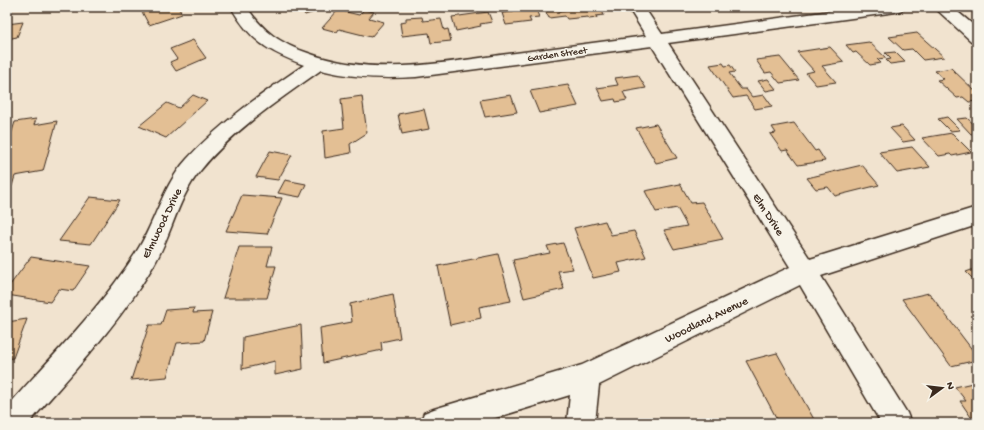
<svg xmlns="http://www.w3.org/2000/svg" width="984" height="430" viewBox="0 0 984 430" font-family="'Gochi Hand',sans-serif">
  <style>
    .building { fill: #e3bf94; stroke: #3b2a1e }
    .lines { fill: none; stroke-linecap: round; stroke-linejoin: round }
    .minor-casing { stroke: #3b2a1e; stroke-width: 3 }
    .tertiary-casing { stroke: #3b2a1e; stroke-width: 3 }
    .minor { fill: #f7f3e8; fill-rule: evenodd }
    .tertiary { fill: #f7f3e8; fill-rule: evenodd }
    .labels { text-anchor: middle; stroke-width: 3; stroke-linejoin: round; paint-order: stroke }
    .far-street-label { font-size: 10px; fill: #3b2a1e; stroke: #f7f3e8 }
    .street-label { font-size: 12px; fill: #3b2a1e; stroke: #f7f3e8 }
  </style>
  <rect width="100%" height="100%" fill="#f1e3cf"/>
  <filter id="ink" filterUnits="userSpaceOnUse"><feTurbulence type="fractalNoise" baseFrequency=".025" numOctaves="2"/><feDisplacementMap in="SourceGraphic" scale="8" xChannelSelector="R" yChannelSelector="G"/><feConvolveMatrix kernelMatrix="1 2 1 2 8 2 1 2 1" color-interpolation-filters="sRGB"/></filter>
  <g filter="url(#ink)">
    <g class="building">
      <polygon points="142,7 178,7 182,14 149,25 140,8"/>
      <polygon points="300,7 326,7 327,8 305,15"/>
      <polygon points="511,7 535,7 539,17 529,18 531,22 506,25 502,13 513,12"/>
      <polygon points="543,7 557,7 559,11 565,10 564,8 571,7 600,7 604,15 596,16 597,18 589,19 588,17 567,19 565,16 549,18"/>
      <polygon points="338,10 359,15 364,10 374,12 369,18 384,22 371,37 339,29 337,32 322,28"/>
      <polygon points="488,12 492,22 480,24 481,26 456,31 452,17"/>
      <polygon points="422,17 423,21 441,19 444,30 448,29 451,41 431,43 429,33 402,36 400,23 406,22 406,18"/>
      <polygon points="23,22 17,37 7,39 7,24"/>
      <polygon points="917,33 944,57 923,60 912,49 903,50 889,37"/>
      <polygon points="193,40 206,58 176,71 170,62 177,59 170,49"/>
      <polygon points="869,42 886,58 877,59 881,63 870,65 856,52 853,53 846,45"/>
      <polygon points="830,47 844,62 822,66 836,82 816,85 806,73 814,71 797,52"/>
      <polygon points="895,52 905,62 890,64 886,60 891,59 885,53"/>
      <polygon points="780,57 799,80 780,83 771,72 765,73 756,60"/>
      <polygon points="723,63 725,66 730,65 735,72 729,73 741,89 746,89 752,97 764,95 772,106 755,109 746,96 733,98 710,65"/>
      <polygon points="951,68 977,93 977,95 973,96 977,101 969,102 963,97 957,98 937,80 944,79 935,71"/>
      <polygon points="638,75 646,88 623,92 627,100 616,102 615,99 603,101 597,88 618,85 615,78"/>
      <polygon points="768,79 776,89 766,91 758,81"/>
      <polygon points="568,85 578,106 539,113 530,91"/>
      <polygon points="193,95 207,101 166,138 139,126 167,103 179,108"/>
      <polygon points="511,95 517,112 485,117 480,100"/>
      <polygon points="362,96 367,133 350,144 351,153 325,158 323,131 344,128 341,99"/>
      <polygon points="424,109 429,129 402,134 398,114"/>
      <polygon points="947,117 960,130 950,131 938,119"/>
      <polygon points="967,118 977,127 977,133 971,134 957,119"/>
      <polygon points="36,119 34,125 57,121 43,171 15,176 12,186 7,187 7,147 15,122"/>
      <polygon points="794,123 815,151 818,150 825,161 798,165 787,150 782,151 770,134 776,133 772,127"/>
      <polygon points="656,124 677,158 656,163 636,128"/>
      <polygon points="902,126 915,140 903,142 890,128"/>
      <polygon points="952,133 971,152 952,156 950,154 939,156 922,138"/>
      <polygon points="912,147 930,167 897,173 879,152"/>
      <polygon points="270,151 292,155 278,180 256,177"/>
      <polygon points="862,165 879,185 835,196 828,187 816,189 807,178"/>
      <polygon points="285,180 306,184 300,197 278,193"/>
      <polygon points="680,184 691,203 702,202 723,239 674,249 664,230 687,226 677,208 656,212 645,191"/>
      <polygon points="242,195 282,198 267,234 226,231"/>
      <polygon points="90,197 120,200 91,244 59,241"/>
      <polygon points="605,221 611,235 634,231 646,257 618,263 621,272 593,278 574,228"/>
      <polygon points="563,243 573,269 558,271 564,289 524,298 513,260 550,253 547,246"/>
      <polygon points="239,247 272,247 267,266 276,266 267,298 223,298"/>
      <polygon points="498,254 511,301 479,307 481,318 450,325 438,266"/>
      <polygon points="31,257 90,266 73,291 59,289 50,302 7,295 7,289"/>
      <polygon points="977,268 977,283 966,272"/>
      <polygon points="929,293 977,356 977,360 951,366 902,299"/>
      <polygon points="393,294 400,338 381,342 382,350 323,363 320,328 352,322 350,304"/>
      <polygon points="194,308 193,313 212,312 204,341 177,343 167,377 131,380 149,325 161,325 166,310"/>
      <polygon points="27,319 13,358 7,359 7,322"/>
      <polygon points="301,325 303,369 275,375 275,361 242,369 243,337"/>
      <polygon points="777,353 816,423 779,423 746,361"/>
      <polygon points="977,382 977,423 975,423 960,401 966,401 955,387"/>
    </g>
    <g class="lines">
      <defs>
        <path id="minor" d="M231,7H247C262,31 281,44 308,53C373,77 441,63 508,54C554,48 600,42 646,36L628,7H644L662,34L860,7H904L902,10L896,12L668,43L810,259L977,207V225L821,276L907,413L911,423H881L800,285L599,385L595,423H567L570,395L479,423H420L424,413L434,409L582,365L790,267L652,46L416,77C383,79 353,78 321,70C279,100 233,130 200,171C177,199 171,238 152,268C118,325 72,373 29,423H7V407C51,357 99,310 135,254C155,224 162,186 187,159C221,122 263,93 304,65C268,51 251,42 231,7Z"/>
        <polygon id="tertiary" points="934,7 952,7 977,28 977,42 971,41"/>
      </defs>
      <use href="#minor" class="minor-casing"/>
      <use href="#tertiary" class="tertiary-casing"/>
      <use href="#minor" class="minor"/>
      <use href="#tertiary" class="tertiary"/>
    </g>
  </g>
  <g class="labels">
    <g class="far-street-label">
      <text transform="translate(557 53) rotate(-8)" y="4">Garden Street</text>
    </g>
    <g class="street-label">
      <text transform="translate(769 214) rotate(57)" y="4">Elm Drive</text>
      <text transform="translate(161 223) rotate(-64)" y="4">Elmwood Drive</text>
      <text transform="translate(706 319) rotate(-26)" y="4">Woodland Avenue</text>
    </g>
  </g>
  <rect width="984" height="430" fill="none" stroke="#f7f3e8" stroke-width="24"/>
  <rect x="12" y="12" width="960" height="406" fill="none" stroke="#3b2a1e" stroke-width="1.5" filter="url(#ink)"/>
  <g transform="translate(942 388) rotate(75)" stroke="#f7f3e8" stroke-width="3" paint-order="stroke">
  <path d="M0-3L7 15L0 10L-7 15Z" fill="#3b2a1e"/>
  <text y="-6" font-size="11" font-weight="bold" text-anchor="middle" fill="#3b2a1e">N</text>
  </g>
</svg>
